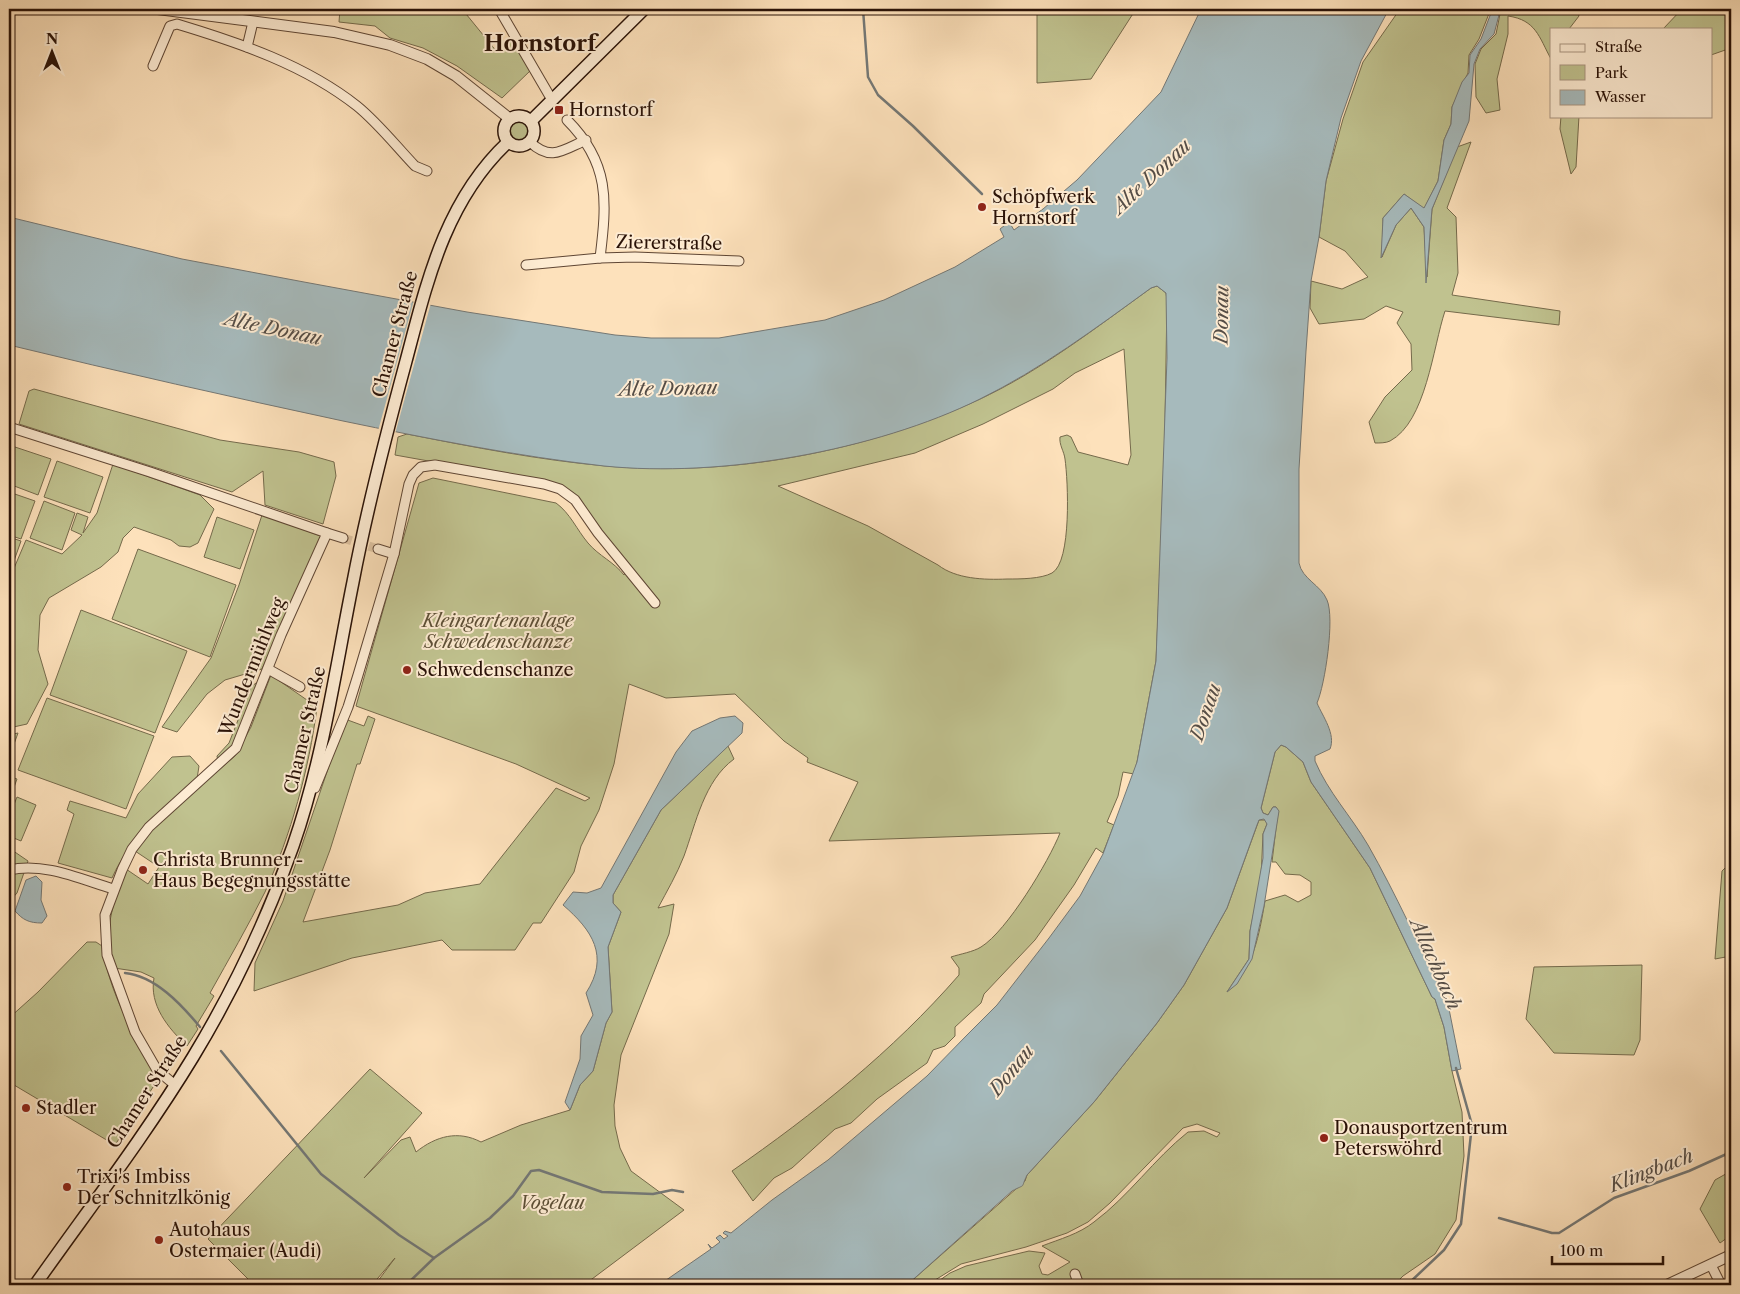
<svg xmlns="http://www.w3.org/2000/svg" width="1740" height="1294" viewBox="0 0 1740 1294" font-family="'Libre Caslon Text',serif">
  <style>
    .green { fill: #c0c28f; stroke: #756a4b; fill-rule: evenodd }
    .water { fill: #a6babc; stroke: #747774 }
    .pier { fill: #fde1bb }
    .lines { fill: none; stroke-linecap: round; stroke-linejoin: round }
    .stream { stroke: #747774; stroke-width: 2.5 }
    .minor-tunnel { stroke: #ddc2a0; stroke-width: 9; stroke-dasharray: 9 4.5; stroke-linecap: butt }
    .minor-casing { stroke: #5f4634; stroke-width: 11 }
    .tertiary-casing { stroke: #5f4634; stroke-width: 12 }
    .secondary-casing { stroke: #2a1207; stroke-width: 14 }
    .minor { stroke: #feecd3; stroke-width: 9 }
    .tertiary { stroke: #feecd3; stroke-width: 10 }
    .secondary { stroke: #feecd3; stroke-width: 11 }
    .poi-dot { fill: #8f2418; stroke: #feecd3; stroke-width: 2 }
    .labels { text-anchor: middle; stroke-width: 4; stroke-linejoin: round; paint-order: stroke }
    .poi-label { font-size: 18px; fill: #2a1207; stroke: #feecd3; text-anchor: start }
    .street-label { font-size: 18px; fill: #2a1207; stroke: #feecd3 }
    .park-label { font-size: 18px; font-style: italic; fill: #5e5037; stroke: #feecd3 }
    .water-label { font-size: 19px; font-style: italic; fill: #554d46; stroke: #feecd3 }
    .district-label { font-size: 22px; font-weight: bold; fill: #2a1207; stroke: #feecd3 }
  </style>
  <rect width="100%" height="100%" fill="#fde1bb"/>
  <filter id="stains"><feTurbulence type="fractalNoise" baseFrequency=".004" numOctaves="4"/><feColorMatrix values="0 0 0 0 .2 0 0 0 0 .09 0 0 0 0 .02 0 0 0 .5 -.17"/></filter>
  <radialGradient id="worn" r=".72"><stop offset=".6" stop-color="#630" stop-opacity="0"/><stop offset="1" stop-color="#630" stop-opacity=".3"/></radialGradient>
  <g class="green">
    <polygon points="340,9 462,9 497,52 511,39 531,70 502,98 457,66 423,48 390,38 375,26 339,22"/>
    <polygon points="1037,9 1136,9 1091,79 1037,83"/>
    <path d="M1400,9H1523L1533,14L1537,9H1577L1579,16L1569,29H1551V59C1539,37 1536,20 1508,16V34L1497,79L1500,110L1486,113L1476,97L1475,64L1481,49L1496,34L1500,14L1490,11L1479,39L1469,55L1468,73L1452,107L1451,124L1444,140L1438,181L1424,209L1404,194L1383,218L1382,257L1396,225L1411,208L1424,227L1427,277L1432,209L1457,147L1471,142L1447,208L1456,217L1458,273L1452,295L1560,311L1559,325L1445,311C1433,347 1426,422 1390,441C1386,443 1380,443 1375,443L1369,422L1385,397L1412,370L1411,344L1397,323L1403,312L1386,306L1364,319L1319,324L1310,308L1311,281L1342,289L1368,277L1345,251L1319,237L1326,181L1343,119L1363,62Z"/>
    <polygon points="1682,9 1731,9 1731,48 1711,55 1711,29 1663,29"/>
    <polygon points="1561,116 1579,116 1576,167 1571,174 1560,129"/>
    <circle cx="519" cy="131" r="11"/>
    <path d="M1157,286L1166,293L1167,300L1164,481L1156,661L1137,762L1134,774L1123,772L1118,796L1107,822L1114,825L1103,853L1096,848L1074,885L1035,940L984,994L981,1003L955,1027V1036L945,1046L933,1050L927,1063L877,1099L851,1123L835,1129L792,1168L774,1178L753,1201L732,1171C814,1114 893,1051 959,975V968L951,957C960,954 973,952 981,947C1007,931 1049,861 1060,833L829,841L858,782L807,762L808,758L784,741L735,694L666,698L629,684L614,764L599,810L581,846L574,872L541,923H533L515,950H452L442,940L352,958L254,991L255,963L283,901L345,719L364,726L368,716L375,719L360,764H357L330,850L303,922L398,905L425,893L480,884L556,788L585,801L590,798L516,764L356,706L419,483L433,478L556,503C570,513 577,530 588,543C599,556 614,562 624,575L628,566L584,508L551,483L395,455L398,437L407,434C473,447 539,460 606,466C731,477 864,452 978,400C1039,372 1097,327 1151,288ZM1124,349L1131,455L1128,465L1078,452L1071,437L1067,435L1060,437C1059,445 1064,451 1065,459C1068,480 1072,562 1052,573C1041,579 1020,579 1007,579C984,580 956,579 938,565L868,526L778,486L915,453L983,424L1053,389L1075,373Z"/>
    <polygon points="34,389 220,440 299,452 334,462 336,476 323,524 265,505 263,471 232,492 19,424 29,391"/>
    <polygon points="9,445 51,459 38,495 9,484"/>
    <polygon points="57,461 103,477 90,513 44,497"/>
    <polygon points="113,464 200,495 214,509 198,543 190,547 179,546 171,540 134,527 123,538 118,552 101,567 49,598 40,615 38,650 48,684 27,724 9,728 9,580 26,540 62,554 82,535 71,530 77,513 88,517 83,533 97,513"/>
    <polygon points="9,492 35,501 21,539 9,535"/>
    <polygon points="44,501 75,513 62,550 30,538"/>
    <polygon points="262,515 321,536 262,669 225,680 207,694 177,732 162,727 211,658 239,585"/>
    <polygon points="217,517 254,530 240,569 204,557"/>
    <polygon points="9,537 21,541 9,575"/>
    <polygon points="138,549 236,585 210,657 112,619"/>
    <polygon points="81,610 187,651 155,733 50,695"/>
    <path d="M271,675L317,707C309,770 291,834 265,892C248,926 229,959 210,993L214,996L196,1026L198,1029L187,1046C168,1028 149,1005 154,978L141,972L114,968C103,928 112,907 126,869L148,884L159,867L135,851L152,830L182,801L235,756L251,727Z"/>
    <polygon points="256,683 259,683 231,751 218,762 217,756 229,743 251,687"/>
    <polygon points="47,698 154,736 126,809 18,770"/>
    <polygon points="18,733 9,758 9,735"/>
    <path d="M1281,745L1286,747L1303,762L1311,782L1370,868L1432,997L1435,999L1444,1027L1452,1071L1462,1112L1464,1156L1456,1220L1435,1254L1403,1276L1394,1285H933L950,1273L966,1266L1029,1251L1045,1253L1039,1266L1042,1274L1048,1275L1070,1262L1042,1246C1060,1239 1079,1234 1094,1222C1129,1196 1154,1159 1188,1132L1204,1131L1217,1137L1220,1133L1197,1124L1183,1128L1110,1203L1088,1222L1067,1233L1026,1247L961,1264L927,1285H907L1025,1181L1027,1175L1094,1102L1157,1023L1184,985L1227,908L1259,820H1266L1267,824L1263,834L1261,878L1250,931L1249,959L1227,992C1254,968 1259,935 1265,901L1285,895L1298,902L1311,895V882L1300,875L1285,874L1276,862H1272L1278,811L1276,807H1273L1268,815L1263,813L1261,808L1275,752Z"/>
    <path d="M728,746L734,759C704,781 696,823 684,856C677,874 667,891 658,908L674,904L669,934L621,1055L614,1105L615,1126L620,1148L631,1171L684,1210L584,1285H375L395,1258L372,1285H254L208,1239L370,1069L422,1113L364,1178L401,1140L410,1137L416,1152C436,1136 458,1130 481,1142L521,1125L570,1110L580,1085L593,1071L606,1023L612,1012L608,947L621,912L613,903V895L661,810Z"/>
    <path d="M190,756L199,766L197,779C162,808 131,836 112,878L58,863L74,814L67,810L70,801L126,818L138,794L172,757Z"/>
    <polygon points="9,776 17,779 9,801"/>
    <polygon points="17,797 36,805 21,841 9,836 9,817"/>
    <polygon points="9,848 28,861 17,893 9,902"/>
    <polygon points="1731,862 1731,956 1715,959 1722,871"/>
    <path d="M87,942H96L102,946C110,995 134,1036 159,1078L115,1145L9,1082V1018L38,992Z"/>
    <polygon points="1642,965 1640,1040 1634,1055 1554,1053 1526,1019 1534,967"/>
    <polygon points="1731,1171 1731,1235 1720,1243 1700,1209 1715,1180"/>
  </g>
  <g class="water">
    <path d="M1201,9H1389L1361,61L1341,118L1326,181L1319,237L1311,281L1306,351L1299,469V563C1302,579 1321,585 1327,600C1335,618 1325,685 1317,703C1323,717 1336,734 1330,749L1315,756V761C1328,792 1351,816 1368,845C1396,894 1419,946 1444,996L1447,999L1461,1069L1452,1071L1444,1027L1435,999L1432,997L1370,868L1311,782L1303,762L1286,747L1281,745L1275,752L1261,808L1263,813L1268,815L1273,807H1276L1279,811L1264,906L1252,959L1237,984L1227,992L1249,959L1250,931L1263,858V834L1267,824L1264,819L1259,820L1257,825L1227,908L1184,985L1157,1023L1094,1102L1027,1175C1020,1190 1027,1183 1012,1191L907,1285H659L711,1249L708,1244L712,1248L720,1242L716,1238L720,1235L724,1239L728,1236L723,1233L725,1231L731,1233L772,1200L828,1160L927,1076L967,1035L997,1005L1049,938L1080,896L1103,854L1137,762L1156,661L1167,358L1166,293L1157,286L1151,288C1096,328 1041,369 980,399C875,451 720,478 604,466C516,456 430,439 343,421C231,397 120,372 9,345V217L182,259L304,282L467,312L615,335L651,338H719L825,320L884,300L955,267L1004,237L1000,229L1009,222L1014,230L1043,209L1077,180L1161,92Z"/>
    <polygon points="1491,13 1499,15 1494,34 1480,49 1474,64 1469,121 1432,209 1426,283 1424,227 1411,208 1396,225 1381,258 1383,218 1404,194 1424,208 1438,181 1444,140 1451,124 1452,107 1462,82 1469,73 1470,55 1481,39"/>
    <path d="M735,716L743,723L742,733L661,810L613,895V903L621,912L608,947L612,1012L606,1023L593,1071L580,1085L570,1110L565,1102L580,1059L581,1036L593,1015L586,993C610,956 592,930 563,905L573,892L587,893L601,888L676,752L692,731L720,718Z"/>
    <path d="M36,876L42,882L41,900L47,916L42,923C29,923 23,920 15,911L26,880Z"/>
  </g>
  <polygon class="pier" points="414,300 431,303 395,434 378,431"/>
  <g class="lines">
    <g class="stream">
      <polyline points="863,9 868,77 878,95 913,126 982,194"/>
      <path d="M125,973C155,976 181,1004 200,1027"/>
      <polyline points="221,1051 321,1174 399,1235 434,1258"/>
      <polyline points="1499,1218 1552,1233 1559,1233 1614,1198 1689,1171 1731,1152"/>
      <polyline points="406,1285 434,1258 490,1218 513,1196 531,1171 539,1170 602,1192 653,1194 672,1190 683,1192"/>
      <polyline points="1407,1285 1444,1250 1461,1224 1472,1125 1456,1068"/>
    </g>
    <polyline class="minor-tunnel" points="343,538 378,549"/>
    <defs>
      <g id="minor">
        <polyline points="499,9 552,100"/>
        <polyline points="236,19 237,9"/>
        <polyline points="247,47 253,22"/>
        <path d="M153,66L170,26L177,24C240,43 305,65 357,106C378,123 396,146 415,166L427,171"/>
        <path d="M567,120C610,163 607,201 600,258L635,257L739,261"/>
        <path d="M530,142C551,162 563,150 586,140"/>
        <polyline points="526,265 600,258"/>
        <polyline points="9,427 150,472 327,533 281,635 236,748 149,827 132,849 122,870 105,915 107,955 135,1032 157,1070 175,1085"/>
        <polyline points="327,533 343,538"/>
        <polyline points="378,549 394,554"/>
        <polyline points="268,669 300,687"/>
        <polyline points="315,788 348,707 358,675 394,554 409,484 413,475 421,467 435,465 544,484 560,489 575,500 598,533 655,603"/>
        <path d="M9,870C44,862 80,879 113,889"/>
        <polyline points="1711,1265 1721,1285"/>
        <polyline points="1075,1274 1079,1285"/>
      </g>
      <g id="tertiary">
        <polyline points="158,9 334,32 390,45 427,59 456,76 510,119"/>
        <polyline points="1667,1285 1731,1255"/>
      </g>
      <g id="secondary">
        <circle cx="519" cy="131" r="15"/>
        <polyline points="531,121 644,9"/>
        <path d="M35,1285C88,1210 145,1136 193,1057C233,991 267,919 293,846C323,760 335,671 353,582C367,508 386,435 406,361C427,282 445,201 508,142"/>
      </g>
    </defs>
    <use href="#minor" class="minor-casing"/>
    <use href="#tertiary" class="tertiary-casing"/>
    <use href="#secondary" class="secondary-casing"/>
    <use href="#minor" class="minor"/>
    <use href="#tertiary" class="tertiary"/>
    <use href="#secondary" class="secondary"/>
  </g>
  <g class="poi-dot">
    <rect x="554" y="105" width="10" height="10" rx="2.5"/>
    <circle cx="982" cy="207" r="5"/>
    <circle cx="407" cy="670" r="5"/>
    <circle cx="143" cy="870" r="5"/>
    <circle cx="26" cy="1108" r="5"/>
    <circle cx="1324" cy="1138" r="5"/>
    <circle cx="67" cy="1187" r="5"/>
    <circle cx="159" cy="1240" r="5"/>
  </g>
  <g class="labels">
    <g class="poi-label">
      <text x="569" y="116">Hornstorf</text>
      <text x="992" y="203">Schöpfwerk<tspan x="992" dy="21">Hornstorf</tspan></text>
      <text x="417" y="676">Schwedenschanze</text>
      <text x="153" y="866">Christa Brunner -<tspan x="153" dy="21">Haus Begegnungsstätte</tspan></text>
      <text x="36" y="1114">Stadler</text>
      <text x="1334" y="1134">Donausportzentrum<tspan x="1334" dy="21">Peterswöhrd</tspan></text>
      <text x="77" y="1183">Trixi's Imbiss<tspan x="77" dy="21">Der Schnitzlkönig</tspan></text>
      <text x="169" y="1236">Autohaus<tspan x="169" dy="21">Ostermaier (Audi)</tspan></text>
    </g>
    <g class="street-label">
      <text transform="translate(669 243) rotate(1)" y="6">Ziererstraße</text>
      <text transform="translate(395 334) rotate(-75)" y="6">Chamer Straße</text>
      <text transform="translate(252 667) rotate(-68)" y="6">Wundermühlweg</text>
      <text transform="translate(305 730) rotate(-77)" y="6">Chamer Straße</text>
      <text transform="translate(147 1092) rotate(-57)" y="6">Chamer Straße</text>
    </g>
    <g class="park-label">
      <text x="498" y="627">Kleingartenanlage<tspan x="498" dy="21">Schwedenschanze</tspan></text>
      <text x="552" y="1209">Vogelau</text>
    </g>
    <g class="water-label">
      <text transform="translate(1151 176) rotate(-43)" y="7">Alte Donau</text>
      <text transform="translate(1221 315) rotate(-89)" y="7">Donau</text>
      <text transform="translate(273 328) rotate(12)" y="7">Alte Donau</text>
      <text transform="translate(668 388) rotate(-1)" y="7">Alte Donau</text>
      <text transform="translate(1205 712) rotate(-71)" y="7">Donau</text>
      <text transform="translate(1436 964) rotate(66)" y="7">Allachbach</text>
      <text transform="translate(1011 1070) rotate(-51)" y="7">Donau</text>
      <text transform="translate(1651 1170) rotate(-21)" y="7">Klingbach</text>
    </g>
    <g class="district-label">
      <text x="540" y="51">Hornstorf</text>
    </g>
  </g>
  <rect width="1740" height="1294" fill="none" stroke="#fde1bb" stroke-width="30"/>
  <rect x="10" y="10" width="1720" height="1274" fill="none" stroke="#2a1207" stroke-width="2.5"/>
  <rect x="15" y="15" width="1710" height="1264" fill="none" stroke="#2a1207"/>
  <rect x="1550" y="28" width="162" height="90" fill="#feecd3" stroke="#a99581"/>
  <rect x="1560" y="44" width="25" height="8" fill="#feecd3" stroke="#a99581"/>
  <text x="1595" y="52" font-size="15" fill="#2a1207">Straße</text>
  <rect x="1560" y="65" width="25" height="15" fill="#c0c28f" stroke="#a99581"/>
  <text x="1595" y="78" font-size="15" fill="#2a1207">Park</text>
  <rect x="1560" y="90" width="25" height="15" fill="#a6babc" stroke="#a99581"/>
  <text x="1595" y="102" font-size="15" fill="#2a1207">Wasser</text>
  <g transform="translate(52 52)" stroke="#feecd3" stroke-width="4" paint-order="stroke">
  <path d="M0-4L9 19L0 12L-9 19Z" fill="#2a1207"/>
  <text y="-8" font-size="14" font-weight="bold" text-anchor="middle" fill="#2a1207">N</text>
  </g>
  <path d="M1552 1256v8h111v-8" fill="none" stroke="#2a1207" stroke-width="2.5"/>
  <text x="1560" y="1256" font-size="15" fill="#2a1207" stroke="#feecd3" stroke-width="4" paint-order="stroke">100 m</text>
  <rect width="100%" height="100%" filter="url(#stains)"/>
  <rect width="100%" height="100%" fill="url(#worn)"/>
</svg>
